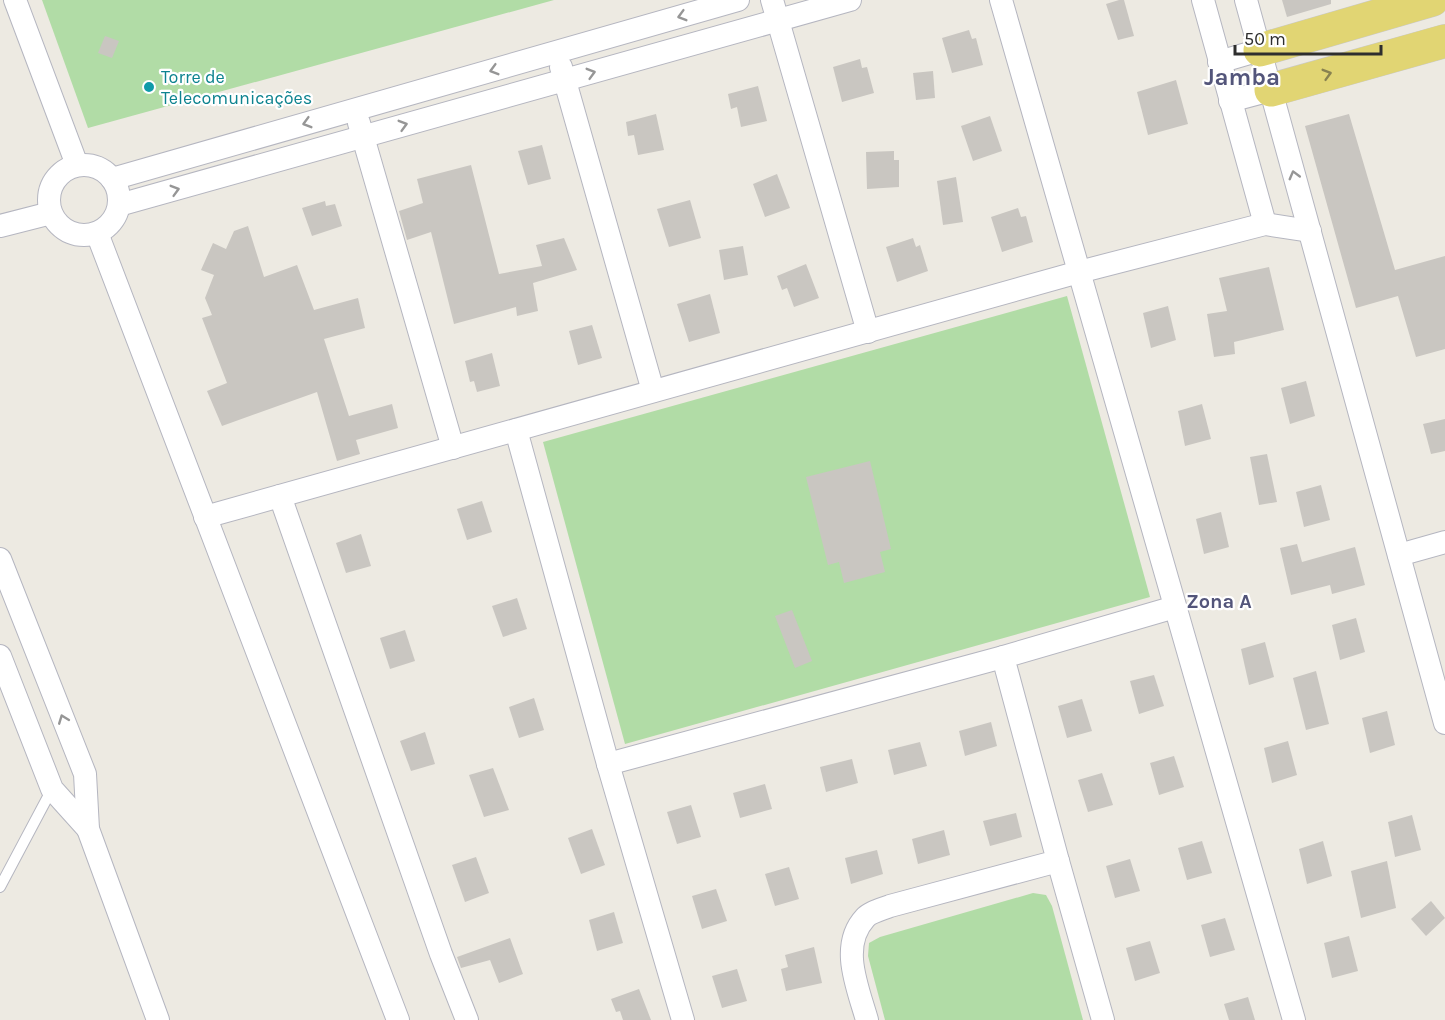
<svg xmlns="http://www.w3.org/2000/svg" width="1445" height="1020" viewBox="0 0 1445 1020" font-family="Karla,sans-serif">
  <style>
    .green { fill: #b1dca6 }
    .building { fill: #c9c6c1 }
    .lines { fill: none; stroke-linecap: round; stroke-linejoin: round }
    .service-casing { stroke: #b5b6c0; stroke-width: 12 }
    .minor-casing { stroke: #b5b6c0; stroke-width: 24 }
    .primary-casing { stroke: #c9c9c9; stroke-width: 34 }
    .service { stroke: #fff; stroke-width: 10 }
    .minor { stroke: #fff; stroke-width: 22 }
    .primary { stroke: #e1d573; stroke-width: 33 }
    .oneway { stroke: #969696 }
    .oneway2 { stroke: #888250 }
    .culture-dot { fill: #0f9aa8; stroke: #fff; stroke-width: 2 }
    .labels { text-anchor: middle; stroke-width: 4.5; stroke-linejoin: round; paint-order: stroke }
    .culture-label { font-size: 18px; fill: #0d838f; stroke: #fff; text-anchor: start }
    .neighbourhood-label { font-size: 20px; font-weight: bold; fill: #53557a; stroke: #fff }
    .district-label { font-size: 24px; font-weight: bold; fill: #53557a; stroke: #fff }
  </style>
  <rect width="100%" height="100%" fill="#edeae2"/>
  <g class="green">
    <polygon points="42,0 554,0 88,128"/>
    <polygon points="1067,296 1150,597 625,744 543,442"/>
    <polygon points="1033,893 1046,895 1052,906 1083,1020 885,1020 868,956 869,943 880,937"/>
  </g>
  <g class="building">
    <polygon points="1119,0 1124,0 1134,36 1118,40 1106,4"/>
    <polygon points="1282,0 1331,0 1331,4 1287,17"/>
    <polygon points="969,30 972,39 976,38 983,65 952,73 942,38"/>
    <polygon points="105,36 119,41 112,58 98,53"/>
    <polygon points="860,59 862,68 867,67 874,93 842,102 833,67"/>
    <polygon points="933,71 935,98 916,100 913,73"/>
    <polygon points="1176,80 1188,124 1148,135 1137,92"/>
    <polygon points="758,86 767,121 741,127 737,107 731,109 728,94"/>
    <polygon points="656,114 664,150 638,155 634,135 628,136 626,122"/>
    <polygon points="1349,114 1395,270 1445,256 1445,349 1416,357 1398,296 1356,308 1305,126"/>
    <polygon points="990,116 1002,151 973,161 961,126"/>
    <polygon points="542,145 551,179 528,185 518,151"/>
    <polygon points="894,151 894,160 899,160 899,187 867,189 866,152"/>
    <polygon points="471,165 499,274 542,266 536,245 564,238 577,270 533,283 538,311 517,316 516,307 454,324 431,232 407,240 399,211 423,203 417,179"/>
    <polygon points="777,174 790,208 765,217 753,184"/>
    <polygon points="956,177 963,222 943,225 937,181"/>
    <polygon points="690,200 701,238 669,247 657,209"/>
    <polygon points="325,201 326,206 335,204 342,226 312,236 302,208"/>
    <polygon points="1018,208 1021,217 1026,216 1033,242 1002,252 991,217"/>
    <polygon points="248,226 264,277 297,265 314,310 358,298 365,328 324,339 349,416 392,404 398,428 356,440 360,454 337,461 317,392 222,426 207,391 227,383 202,318 212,315 205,298 214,275 201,270 213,243 226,249 234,231"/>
    <polygon points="913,238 916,247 920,245 928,271 897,282 886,247"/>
    <polygon points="743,246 748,275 724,280 719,250"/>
    <polygon points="806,264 819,298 794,307 787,288 782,290 777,276"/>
    <polygon points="1269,267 1284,330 1234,342 1235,354 1214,357 1207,314 1227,311 1219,278"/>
    <polygon points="710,294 720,333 689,342 677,304"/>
    <polygon points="1168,306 1176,340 1151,348 1143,313"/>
    <polygon points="592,325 602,358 578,365 569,331"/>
    <polygon points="492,353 500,386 477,392 474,381 470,382 465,361"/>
    <polygon points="1306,381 1315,416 1290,424 1281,388"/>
    <polygon points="1202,404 1211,439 1185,446 1178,411"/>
    <polygon points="1445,419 1445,451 1431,454 1423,424"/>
    <polygon points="1267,454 1277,502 1259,505 1250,457"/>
    <polygon points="870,461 891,549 880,552 885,572 844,583 839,562 828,565 806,477"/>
    <polygon points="1321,485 1330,520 1304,527 1296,492"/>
    <polygon points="482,501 492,532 467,540 457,509"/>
    <polygon points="1221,512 1229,547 1204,554 1196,519"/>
    <polygon points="361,534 371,566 346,573 336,543"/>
    <polygon points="1297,544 1302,562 1355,547 1365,585 1332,594 1330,585 1291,595 1280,548"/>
    <polygon points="517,598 527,629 503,637 492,606"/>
    <polygon points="792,610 812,661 795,668 775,616"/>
    <polygon points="1356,618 1365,652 1340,660 1332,625"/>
    <polygon points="405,630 415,661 390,669 380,638"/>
    <polygon points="1265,642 1274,677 1249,685 1241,649"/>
    <polygon points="1316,671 1329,724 1306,730 1293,678"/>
    <polygon points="1154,675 1164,706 1139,714 1130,681"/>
    <polygon points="534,698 544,730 519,738 509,707"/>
    <polygon points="1082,699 1092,731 1067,738 1058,706"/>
    <polygon points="1387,711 1395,745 1370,753 1362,718"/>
    <polygon points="991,722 997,746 965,756 959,731"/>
    <polygon points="425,732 435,764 411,771 400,741"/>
    <polygon points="1288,741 1297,775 1272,783 1264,748"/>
    <polygon points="920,742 927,766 894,775 888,750"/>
    <polygon points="1174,756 1184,787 1159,795 1150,763"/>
    <polygon points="852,759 858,783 826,792 820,767"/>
    <polygon points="493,768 509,810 484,817 469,775"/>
    <polygon points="1102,773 1113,805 1088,812 1078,780"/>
    <polygon points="765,784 772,809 740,818 733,793"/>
    <polygon points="691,805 701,837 677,844 667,812"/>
    <polygon points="1016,813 1022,837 990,846 983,821"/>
    <polygon points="1412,815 1421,850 1395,857 1388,822"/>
    <polygon points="592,829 605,865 581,874 568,838"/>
    <polygon points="944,830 950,855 918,864 912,839"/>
    <polygon points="1202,841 1212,873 1187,880 1178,848"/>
    <polygon points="1323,841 1332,876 1307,884 1299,849"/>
    <polygon points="877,850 883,874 851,884 845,858"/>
    <polygon points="476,857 489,893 465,902 452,865"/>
    <polygon points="1130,859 1140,891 1115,898 1106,866"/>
    <polygon points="1387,861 1396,908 1361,918 1351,871"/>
    <polygon points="789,867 799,899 775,906 765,874"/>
    <polygon points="716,889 727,921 702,929 692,896"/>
    <polygon points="1431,901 1445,918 1426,936 1411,919"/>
    <polygon points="614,912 623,943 597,951 589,920"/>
    <polygon points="1225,918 1235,950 1210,957 1201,925"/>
    <polygon points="1349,936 1358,971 1332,978 1324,943"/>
    <polygon points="510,938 523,974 499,983 490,960 461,968 457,957"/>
    <polygon points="1150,941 1160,973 1135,981 1126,948"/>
    <polygon points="814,947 822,983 786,991 781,969 788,967 785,955"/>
    <polygon points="737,969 747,1001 722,1008 712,976"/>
    <polygon points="639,989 651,1020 623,1020 620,1011 616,1012 611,999"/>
    <polygon points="1248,997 1255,1020 1229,1020 1224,1004"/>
  </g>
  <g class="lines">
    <defs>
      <polyline id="service" points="0,887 52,789"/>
      <g id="minor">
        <polyline points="15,0 77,165"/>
        <polyline points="772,0 868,332"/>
        <polyline points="1001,0 1294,1020"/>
        <polyline points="1203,0 1265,224"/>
        <polyline points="1246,0 1445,723"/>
        <polyline points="1219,62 1260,50"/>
        <polyline points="561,67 653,391"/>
        <polyline points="1230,101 1271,90"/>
        <polyline points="359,123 453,448"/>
        <circle cx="84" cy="200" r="35"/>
        <polyline points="112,179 738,0"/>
        <polyline points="119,205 850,0"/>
        <polyline points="0,226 51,213"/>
        <polyline points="97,233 398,1020"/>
        <polyline points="516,430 608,764 683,1020"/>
        <polyline points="280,496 441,954 467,1020"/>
        <polyline points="205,517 1079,272 1265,224 1310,231"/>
        <polyline points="1399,555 1445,542"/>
        <polyline points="0,559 85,774 88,829 158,1020"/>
        <polyline points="0,656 52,789 88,829"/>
        <polyline points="608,764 1003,657 1175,607"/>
        <polyline points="1058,861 1103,1020"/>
        <path d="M867,1020C858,988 839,946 865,918C870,912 883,909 890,906L1058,861L1003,657"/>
      </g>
      <g id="primary">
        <polyline points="1260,50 1432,0"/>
        <polyline points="1271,90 1445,41"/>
      </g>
    </defs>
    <use href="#service" class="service-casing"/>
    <use href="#minor" class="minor-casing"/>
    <use href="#primary" class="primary-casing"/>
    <use href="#service" class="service"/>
    <use href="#minor" class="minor"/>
    <use href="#primary" class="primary"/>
  </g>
  <defs><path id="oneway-chevron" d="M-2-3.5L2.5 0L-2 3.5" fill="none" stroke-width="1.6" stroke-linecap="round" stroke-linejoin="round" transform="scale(1.5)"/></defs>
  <g class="oneway">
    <use href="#oneway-chevron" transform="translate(682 16) rotate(164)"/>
    <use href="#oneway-chevron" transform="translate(494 70) rotate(164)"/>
    <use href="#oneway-chevron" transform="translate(591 73) rotate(-16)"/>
    <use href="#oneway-chevron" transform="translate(307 123) rotate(164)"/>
    <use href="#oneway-chevron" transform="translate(403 125) rotate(-16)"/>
    <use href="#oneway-chevron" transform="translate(1294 175) rotate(-105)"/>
    <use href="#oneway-chevron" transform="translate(175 190) rotate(-16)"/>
    <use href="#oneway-chevron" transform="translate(63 719) rotate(-111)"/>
  </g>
  <use class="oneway2" href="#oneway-chevron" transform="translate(1327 74) rotate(-16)"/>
  <circle class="culture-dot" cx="149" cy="87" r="6"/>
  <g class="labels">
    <g class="culture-label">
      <text x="161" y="83">Torre de<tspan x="161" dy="21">Telecomunicações</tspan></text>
    </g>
    <g class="neighbourhood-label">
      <text x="1219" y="608">Zona A</text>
    </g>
    <g class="district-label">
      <text x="1242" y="85">Jamba</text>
    </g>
  </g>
  <path d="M1235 45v9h146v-9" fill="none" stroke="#2e2e2e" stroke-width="3"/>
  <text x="1244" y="45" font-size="18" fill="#2e2e2e" stroke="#ffffff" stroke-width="4.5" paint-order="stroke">50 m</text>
</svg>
